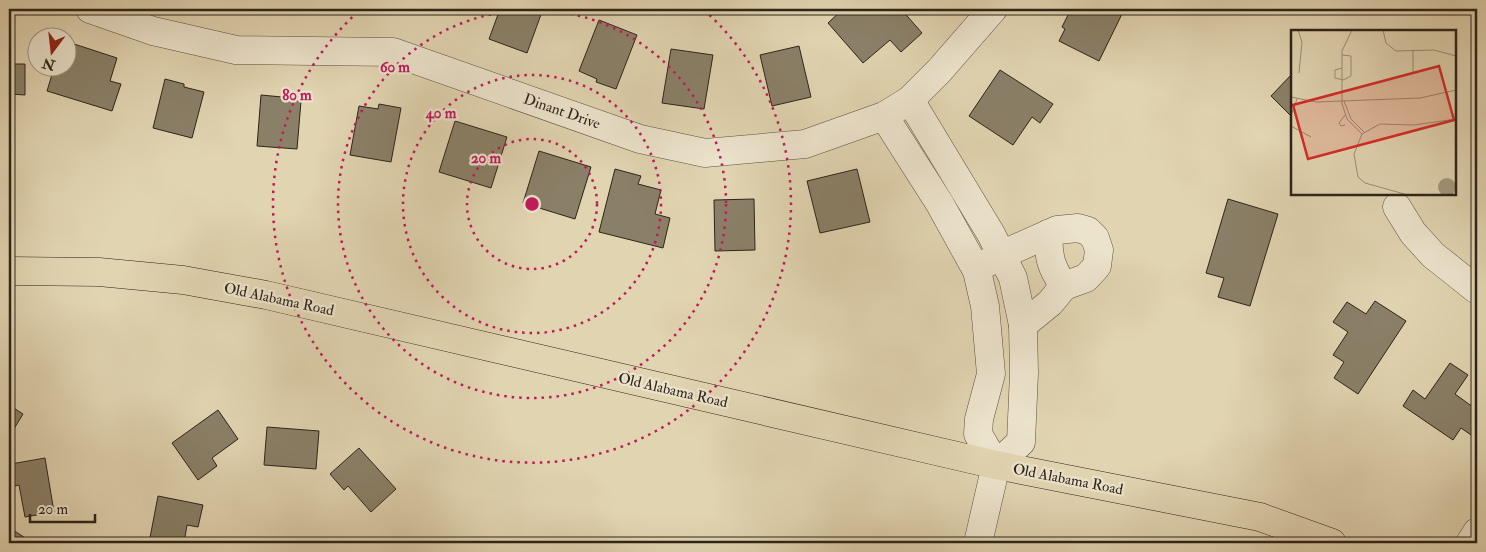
<svg xmlns="http://www.w3.org/2000/svg" width="1486" height="552" viewBox="0 0 1486 552" font-family="'IM FELL Double Pica',serif">
  <style>
    .building { fill: #8a8068; stroke: #2c2419 }
    .lines { fill: none; stroke-linecap: round; stroke-linejoin: round }
    .minor-casing { stroke: #59503f; stroke-width: 29 }
    .major-casing { stroke: #2c2419; stroke-width: 29 }
    .minor { stroke: #ece3cc; stroke-width: 28 }
    .major { stroke: #e1d4b1; stroke-width: 28 }
    .ring { fill: none; stroke: #c2185b; stroke-width: 2.5; stroke-dasharray: 2.5 5 }
    .labels { text-anchor: middle; stroke-width: 4.5; stroke-linejoin: round; paint-order: stroke }
    .street-label { font-size: 15px; fill: #2c2419; stroke: #ece3cc }
    .inset-road { fill: none; stroke: #998e74; stroke-width: 1 }
    .view { fill: #d62828; fill-opacity: 0.15; stroke: #d62828; stroke-width: 2.5 }
    .inset-edge { fill: none; stroke: #2c2419; stroke-width: 2.5 }
    .centre { fill: #c2185b; stroke: #ece3cc; stroke-width: 2.5 }
    .ring-label { font-size: 15px; text-anchor: middle; font-weight: bold; fill: #c2185b; stroke: #ece3cc; stroke-width: 4.5; stroke-linejoin: round; paint-order: stroke }
  </style>
  <rect width="100%" height="100%" fill="#e1d4b1"/>
  <filter id="stains"><feTurbulence type="fractalNoise" baseFrequency=".004" numOctaves="4"/><feColorMatrix values="0 0 0 0 .2 0 0 0 0 .09 0 0 0 0 .02 0 0 0 .5 -.17"/></filter>
  <radialGradient id="worn" r=".72"><stop offset=".6" stop-color="#630" stop-opacity="0"/><stop offset="1" stop-color="#630" stop-opacity=".3"/></radialGradient>
  <g class="building">
    <polygon points="500,9 543,9 527,53 489,39"/>
    <polygon points="843,9 901,9 922,33 901,52 890,40 863,63 828,23"/>
    <polygon points="1066,9 1116,9 1123,12 1099,61 1059,41 1065,29 1062,27 1070,11"/>
    <polygon points="599,20 637,35 616,89 596,82 597,79 579,71"/>
    <polygon points="68,42 117,58 110,81 121,84 112,111 47,91 54,68 68,68"/>
    <polygon points="9,45 9,64 25,64 25,95 9,94"/>
    <polygon points="799,46 811,97 772,106 760,55"/>
    <polygon points="671,49 713,55 704,109 662,103"/>
    <polygon points="1000,70 1053,104 1040,123 1032,117 1013,145 969,116"/>
    <polygon points="1292,74 1292,117 1271,96"/>
    <polygon points="165,79 184,84 184,87 204,92 192,138 153,128"/>
    <polygon points="261,95 282,97 281,100 301,101 297,149 257,146"/>
    <polygon points="379,104 401,108 391,162 350,155 359,106 378,109"/>
    <polygon points="455,121 507,137 491,188 439,172"/>
    <polygon points="539,151 591,167 575,219 523,203"/>
    <polygon points="615,169 641,176 638,184 661,190 655,214 670,218 663,248 599,232"/>
    <polygon points="857,169 870,222 820,233 807,181"/>
    <polygon points="754,199 755,250 715,251 714,200"/>
    <polygon points="1228,199 1278,214 1250,306 1218,297 1224,278 1206,273"/>
    <polygon points="1375,301 1406,321 1358,394 1334,378 1344,362 1333,355 1348,332 1333,322 1347,302 1366,314"/>
    <polygon points="1450,363 1468,375 1455,394 1477,410 1477,439 1461,428 1453,440 1403,406 1413,390 1425,399"/>
    <polygon points="9,405 23,414 9,437"/>
    <polygon points="218,410 238,439 212,458 217,466 198,480 172,443"/>
    <polygon points="267,427 319,431 316,469 264,465"/>
    <polygon points="359,448 396,489 371,512 348,486 344,490 330,474"/>
    <polygon points="45,458 54,512 25,517 19,485 15,486 11,464"/>
    <polygon points="158,496 203,505 198,527 187,525 184,543 149,543"/>
    <polygon points="13,530 33,543 9,543 9,536"/>
  </g>
  <g class="lines">
    <defs>
      <g id="minor">
        <polyline points="90,9 153,31 236,50 393,52 640,139 705,153 805,144 884,116 910,100 939,71 993,9"/>
        <polyline points="910,100 991,234 1013,278 1023,325 1024,373 1021,442 996,465"/>
        <polyline points="884,116 940,204 977,271 985,306 991,374 979,419 978,434 996,465"/>
        <polyline points="1397,207 1413,233 1433,255 1477,290"/>
        <path d="M1048,234C1049,258 1050,266 1064,286"/>
        <polyline points="985,264 1001,255 1057,230 1078,228 1088,231 1095,238 1099,250 1097,266 1086,278 1064,286 1050,303 1023,325"/>
        <polyline points="978,543 996,465"/>
        <polyline points="1470,543 1477,532"/>
      </g>
      <polyline id="major" points="9,271 99,272 183,280 266,295 996,465 1260,517 1332,543"/>
    </defs>
    <use href="#minor" class="minor-casing"/>
    <use href="#major" class="major-casing"/>
    <use href="#minor" class="minor"/>
    <use href="#major" class="major"/>
  </g>
  <g class="ring">
    <circle cx="532" cy="204" r="65"/>
    <circle cx="532" cy="204" r="129"/>
    <circle cx="532" cy="204" r="194"/>
    <path d="M704 10A259 259 0 1 1 360 10"/>
  </g>
  <g class="labels">
    <g class="street-label">
      <text transform="translate(562 111) rotate(19)" y="5">Dinant Drive</text>
      <text transform="translate(279 299) rotate(12)" y="5">Old Alabama Road</text>
      <text transform="translate(673 390) rotate(13)" y="5">Old Alabama Road</text>
      <text transform="translate(1068 479) rotate(11)" y="5">Old Alabama Road</text>
    </g>
  </g>
  <g transform="translate(1291 30)">
    <rect width="165" height="165" fill="#e1d4b1"/>
    <path d="M147 157a9 9 0 1 1 18 0a9 9 0 1 1-18 0Z" fill="#a3987d"/>
    <path class="inset-road" d="M7,0L11,12L8,43M61,0L51,21V74L56,89L71,104M92,0L95,13L105,21L143,20L165,26M51,25L60,26V46L52,50L44,48V40L51,38M122,44V21M0,67L25,72L129,68L165,60M53,71L60,89L73,102M0,85L6,69M54,85L48,93L50,96L54,95M0,96L20,107M117,165L74,153L67,147L63,124L71,104L89,94L123,95L165,89"/>
    <path class="view" d="M148,36L163,90L17,129L2,75Z"/>
    <rect width="165" height="165" class="inset-edge"/>
  </g>
  <circle cx="532" cy="204" r="8" class="centre"/>
  <g class="ring-label">
    <text x="395" y="72">60 m</text>
    <text x="297" y="100">80 m</text>
    <text x="441" y="118">40 m</text>
    <text x="486" y="163">20 m</text>
  </g>
  <rect width="1486" height="552" fill="none" stroke="#e1d4b1" stroke-width="30"/>
  <rect x="10" y="10" width="1466" height="532" fill="none" stroke="#2c2419" stroke-width="2.5"/>
  <rect x="15" y="15" width="1456" height="522" fill="none" stroke="#2c2419"/>
  <g transform="translate(52 52) rotate(195)"><circle r="24" fill="#ece3cc" stroke="#9f9784"/>
  <path d="M0-4L9 19L0 12L-9 19Z" fill="#8f2418"/>
  <text y="-8" font-size="14" font-weight="bold" text-anchor="middle" fill="#2c2419">N</text>
  </g>
  <path d="M30 514v8h65v-8" fill="none" stroke="#2c2419" stroke-width="2.5"/>
  <text x="38" y="514" font-size="15" fill="#2c2419" stroke="#ece3cc" stroke-width="4" paint-order="stroke">20 m</text>
  <rect width="100%" height="100%" filter="url(#stains)"/>
  <rect width="100%" height="100%" fill="url(#worn)"/>
</svg>
